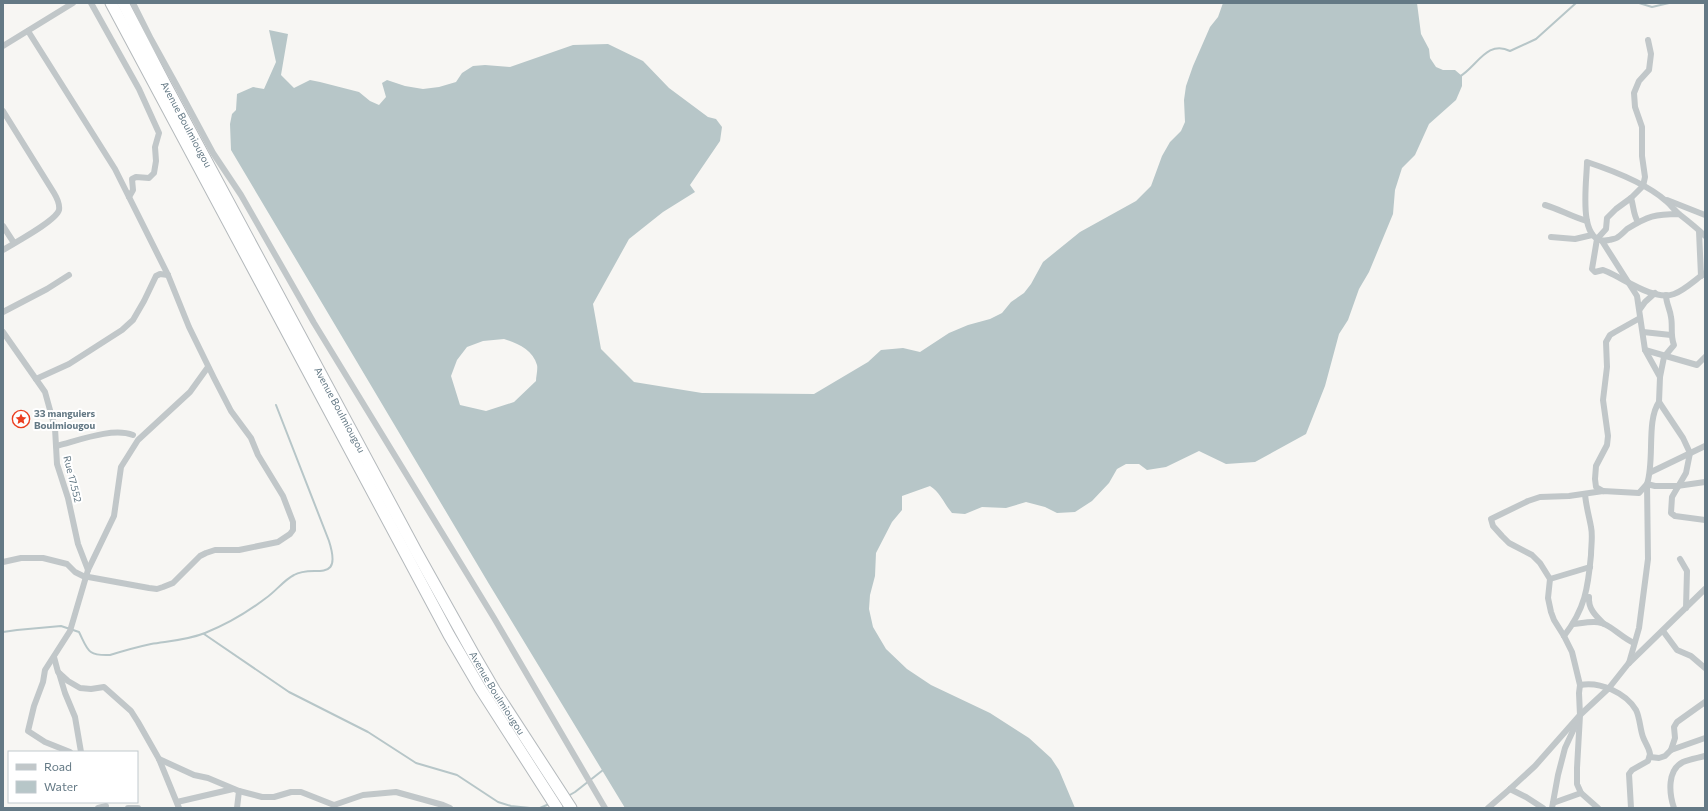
<svg xmlns="http://www.w3.org/2000/svg" width="1708" height="811" viewBox="0 0 1708 811" font-family="Commissioner,sans-serif">
  <style>
    .water { fill: #b7c6c8; fill-rule: evenodd }
    .lines { fill: none; stroke-linecap: round; stroke-linejoin: round }
    .stream { stroke: #b7c6c8; stroke-width: 2 }
    .highway-casing { stroke: #b4b9bc; stroke-width: 13 }
    .street { stroke: #c1c7c9; stroke-width: 6 }
    .highway { stroke: #fff; stroke-width: 11 }
    .labels { text-anchor: middle; stroke-width: 4; stroke-linejoin: round; paint-order: stroke }
    .street-label { font-size: 10px; fill: #647985; stroke: #fff }
    .poi-label { font-size: 10px; font-weight: bold; fill: #647985; stroke: #fff; text-anchor: start }
  </style>
  <rect width="100%" height="100%" fill="#f7f6f3"/>
  <path class="water" d="M1223,3H1417L1421,34L1429,49L1430,58L1436,67L1443,70H1455L1462,76V86L1456,100L1429,124L1415,155L1402,168L1395,190L1393,214L1369,272L1359,289L1348,320L1339,334L1325,386L1306,434L1255,462L1226,464L1199,451L1166,467L1147,470L1139,464H1126L1117,469L1109,483L1092,501L1075,512L1057,513L1045,507L1026,502L1006,508L982,507L965,514L952,513C945,505 940,492 930,486L902,496V510L892,522L876,553L875,576L870,595L869,609L873,627L886,649L907,669L931,685L990,713L1029,738L1051,758L1059,770L1075,808H625L489,584L231,150L230,124L232,114L236,110L237,94L253,87L264,89L276,62L269,30L288,34L281,75L294,88L310,80L320,82L359,92L370,101L379,105L386,97L382,83L387,80L405,86L423,89L439,87L456,82L462,73L473,66L485,65L510,67L573,45L608,44L643,61L669,88L708,117L716,119L722,127L720,141L690,185L695,192L663,212L629,239L593,304L601,349L634,382L702,393L814,394L868,362L881,350L903,348L920,352L949,333L968,325L990,319L1002,313L1011,302L1024,293L1031,284L1043,262L1080,232L1136,201L1151,186L1162,156L1170,142L1181,131L1185,122L1184,100L1186,86L1193,66L1210,27L1218,17ZM504,339C517,343 533,350 537,365C538,369 536,377 536,381L514,402L486,411L460,405L451,376L457,360L467,347L483,341Z"/>
  <g class="lines">
    <g class="stream">
      <polyline points="1639,3 1652,7 1669,3"/>
      <path d="M1459,77C1476,68 1487,39 1510,51L1536,39L1576,3"/>
      <path d="M3,632L17,630L61,626L79,632C88,650 87,656 110,655C123,651 137,647 151,644C169,641 188,640 205,633C225,625 249,611 266,598C276,591 284,580 294,575C313,564 343,585 329,541L276,405"/>
      <polyline points="204,634 289,692 368,732 416,763 457,775 498,802 511,806 530,808"/>
      <polyline points="568,796 575,792 603,770"/>
      <polyline points="540,808 549,804"/>
    </g>
    <defs>
      <g id="highway">
        <polyline points="111,3 449,635 480,688 557,808"/>
        <path id="s1" d="M123,3L164,82L416,551L474,655L495,691L571,808"/>
      </g>
    </defs>
    <use href="#highway" class="highway-casing"/>
    <g class="street">
      <polyline points="91,3 139,89 159,133 155,147 156,161 154,173 149,178 136,177 132,179 133,190 129,197"/>
      <polyline points="133,3 151,39 177,86 213,153 241,195 314,323 494,618 605,808"/>
      <path d="M1648,40L1651,54L1649,70L1639,81L1634,93L1635,107L1642,127V156L1645,177L1643,186L1631,198L1616,209L1607,218L1606,229L1597,239L1592,269L1595,272L1603,270L1608,272C1626,280 1654,301 1674,294C1685,290 1696,279 1705,273"/>
      <polyline points="3,46 73,3"/>
      <path d="M3,111L54,193C57,198 60,204 59,210C56,221 14,243 3,250"/>
      <path d="M1631,198C1634,207 1633,214 1638,222"/>
      <polyline points="1667,200 1705,215"/>
      <path d="M1545,205C1559,209 1572,217 1587,221"/>
      <path d="M1679,214C1655,214 1648,216 1627,229C1624,232 1621,235 1618,237C1616,239 1612,239 1609,240C1576,247 1587,181 1587,162C1611,170 1647,184 1666,201C1671,205 1674,210 1679,214C1688,221 1697,228 1705,236"/>
      <polyline points="3,226 14,243"/>
      <polyline points="1699,231 1701,276"/>
      <polyline points="1551,237 1575,239 1592,235"/>
      <polyline points="1602,241 1637,296 1645,350 1660,377 1659,402 1683,438 1690,453 1686,473 1672,497 1671,513 1675,516 1705,520"/>
      <polyline points="1640,309 1645,302 1655,293"/>
      <polyline points="3,312 47,289 69,275"/>
      <polyline points="3,332 45,392 55,428 57,464 68,498 78,544 88,570"/>
      <polyline points="1643,332 1671,335"/>
      <polyline points="1645,350 1697,365 1705,357"/>
      <path d="M1660,377L1664,357L1674,345C1670,335 1673,327 1671,317C1670,309 1666,303 1666,295"/>
      <polyline points="36,379 69,364 122,330 133,320 144,301 156,276 160,274 168,275"/>
      <path d="M56,446C77,441 112,427 133,435"/>
      <polyline points="1651,472 1705,446"/>
      <polyline points="1603,491 1596,487 1595,479 1596,466 1607,445 1608,436 1603,400 1607,367 1606,342 1610,335 1615,332 1640,318"/>
      <polyline points="1680,559 1687,571 1686,608"/>
      <polyline points="3,562 21,558 43,558 67,564 75,572 83,576 149,588 157,589 163,587 173,583 200,556 206,553 215,550 239,550 278,542 290,534 293,530 293,522 283,496 258,455 251,438 231,411 214,378 189,327 168,275 115,169 28,31"/>
      <polyline points="1550,579 1590,567"/>
      <path d="M1589,597C1588,609 1596,616 1604,624"/>
      <path d="M1573,624C1584,623 1598,619 1608,626C1617,631 1623,638 1634,643"/>
      <polyline points="1663,631 1677,650 1691,656 1705,668"/>
      <path d="M1564,636C1585,609 1588,588 1591,555C1591,546 1593,536 1591,527C1589,516 1586,506 1585,494"/>
      <polyline points="54,657 58,672 68,681 80,688 91,689 104,687 131,711 138,722 159,759 179,808"/>
      <path d="M1629,663L1639,628L1648,559L1647,484C1655,460 1646,421 1659,402"/>
      <polyline points="59,673 65,693 75,717 81,752"/>
      <path d="M1580,685C1600,681 1626,693 1636,710C1640,718 1640,729 1643,737C1645,743 1649,747 1650,754L1648,761L1632,770L1629,774L1631,808"/>
      <polyline points="1671,750 1675,738 1674,727 1677,722 1705,702"/>
      <polyline points="70,752 45,742 28,731 34,706 43,682 45,670 70,631 88,570 114,516 121,467 138,440 190,392 208,367"/>
      <polyline points="1650,757 1659,758 1665,756 1671,750 1705,738"/>
      <polyline points="159,759 194,775 208,778 239,791 262,797 274,797 291,792 301,792 334,805 363,795 396,792 443,805 450,808"/>
      <polyline points="1510,789 1526,797 1543,808"/>
      <polyline points="1581,793 1577,784 1577,768 1580,715 1579,693 1580,685 1572,652 1564,636 1554,620 1551,612 1548,598 1550,579 1540,563 1532,555 1509,543 1502,536 1493,526 1491,519 1528,501 1540,497 1569,496 1603,491 1639,493 1647,484 1655,486 1677,486 1705,482"/>
      <polyline points="177,802 233,789"/>
      <polyline points="1553,803 1581,793 1598,808"/>
      <polyline points="98,808 106,806"/>
      <polyline points="128,808 138,808"/>
      <polyline points="237,808 239,791"/>
      <polyline points="1488,808 1510,789 1535,766 1580,715 1609,688 1628,664 1705,589"/>
      <polyline points="1552,808 1558,775 1565,748 1577,722"/>
      <path d="M1674,808C1669,793 1667,770 1683,762C1690,759 1698,758 1705,756"/>
    </g>
    <use href="#highway" class="highway"/>
  </g>
  <defs>
    <symbol id="sight-ring" viewBox="-11 -11 22 22"><circle r="9.5" fill="#fff" stroke="#eb3e1f" stroke-width="1.5"/><path d="M0-6L1.8-2.2L6-1.7L2.9 1.2L3.7 5.4L0 3.3L-3.7 5.4L-2.9 1.2L-6-1.7L-1.8-2.2Z" fill="#eb3e1f"/></symbol>
  </defs>
  <g fill-rule="evenodd">
    <use href="#sight-ring" x="11" y="409" width="20" height="20"/>
  </g>
  <g class="labels">
    <g class="street-label">
      <text dy="4" stroke="none"><textPath href="#s1" startOffset="137">Avenue Boulmiougou</textPath></text>
      <text dy="4" stroke="none"><textPath href="#s1" startOffset="461">Avenue Boulmiougou</textPath></text>
      <text transform="translate(73 479) rotate(76)" y="4">Rue 17.552</text>
      <text dy="4" stroke="none"><textPath href="#s1" startOffset="785">Avenue Boulmiougou</textPath></text>
    </g>
    <g class="poi-label">
      <text x="34" y="417">33 manguiers<tspan x="34" dy="12">Boulmiougou</tspan></text>
    </g>
  </g>
  <rect width="1708" height="811" fill="none" stroke="#647985" stroke-width="8"/>
  <rect x="8" y="751" width="130" height="52" fill="#ffffff" stroke="#c1c9ce"/>
  <rect x="16" y="764" width="20" height="6" fill="#c1c7c9" stroke="#c1c9ce"/>
  <text x="44" y="771" font-size="12" fill="#647985">Road</text>
  <rect x="16" y="781" width="20" height="12" fill="#b7c6c8" stroke="#c1c9ce"/>
  <text x="44" y="791" font-size="12" fill="#647985">Water</text>
</svg>
